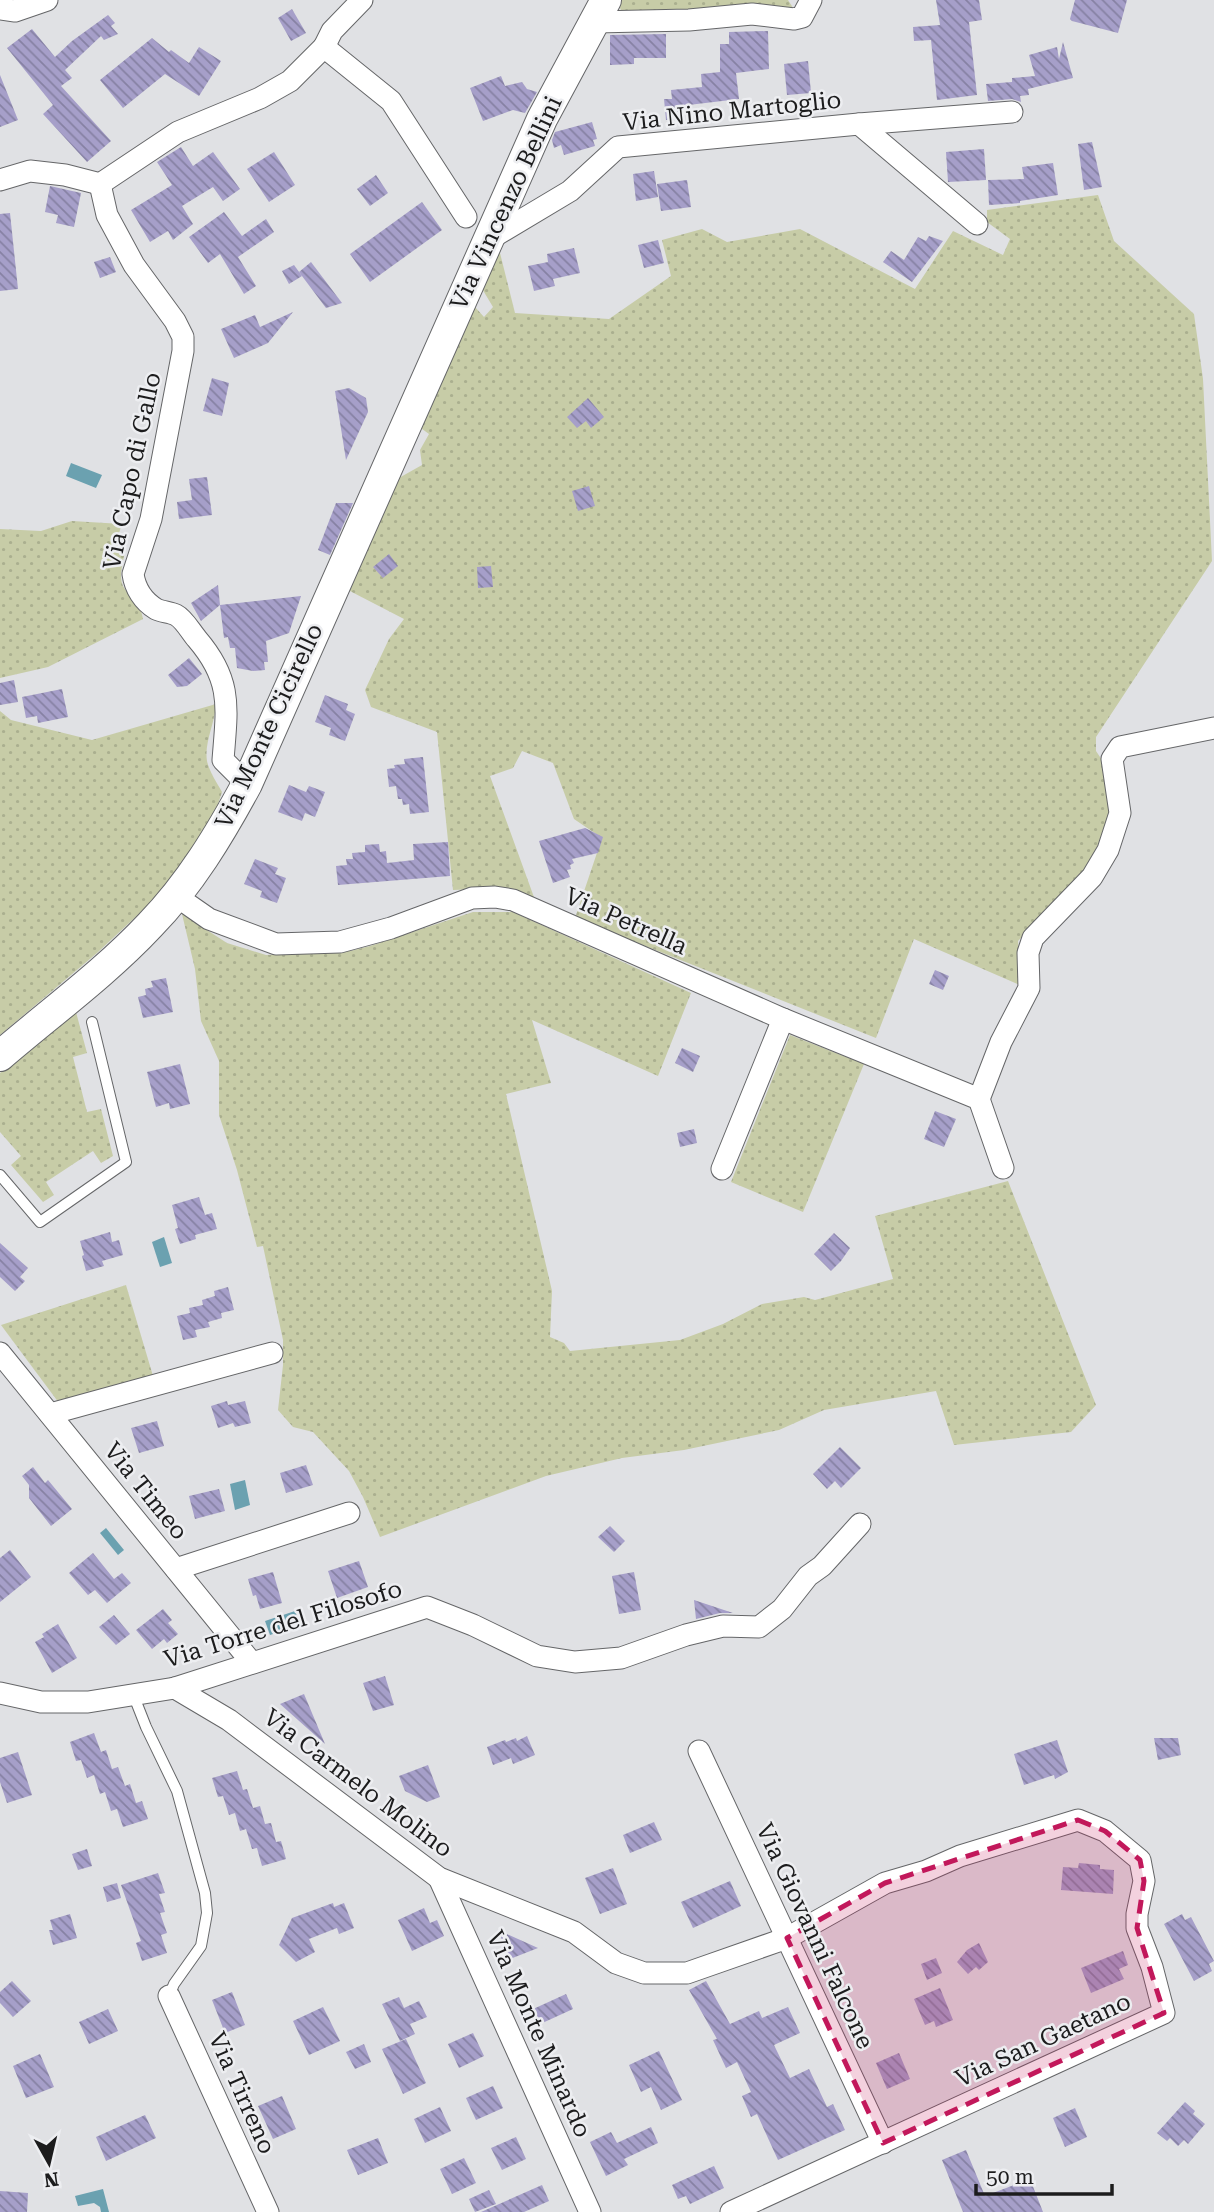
<svg xmlns="http://www.w3.org/2000/svg" width="1214" height="2212" viewBox="0 0 1214 2212" font-family="'Roboto Serif',serif">
  <style>
    .green { fill: url(#green-dots) }
    .water { fill: #6ba1b0 }
    .building { fill: url(#building-back-hatch) }
    .lines { fill: none; stroke-linecap: round; stroke-linejoin: round }
    .lane-casing { stroke: #656668; stroke-width: 12 }
    .street-casing { stroke: #656668; stroke-width: 23 }
    .secondary-casing { stroke: #656668; stroke-width: 32 }
    .lane { stroke: #fff; stroke-width: 10 }
    .street { stroke: #fff; stroke-width: 21 }
    .secondary { stroke: #fff; stroke-width: 30 }
    .marked { fill: #c2185b; fill-opacity: 0.2; stroke: #c2185b; stroke-width: 5; stroke-dasharray: 14 9; stroke-linejoin: round }
    .labels { text-anchor: middle; stroke-width: 5; stroke-linejoin: round; paint-order: stroke }
    .street-label { font-size: 24px; fill: #1c1c1d; stroke: #edeef1 }
  </style>
  <defs>
    <pattern id="green-dots" width="8" height="8" patternUnits="userSpaceOnUse" patternTransform="scale(1.75)"><rect width="8" height="8" fill="#c7cca7"/><path d="M2 2h.1M6 6h.1" fill="none" stroke="#aaaf8f" stroke-width="1.8" stroke-linecap="round"/></pattern>
    <pattern id="building-back-hatch" width="6" height="6" patternUnits="userSpaceOnUse" patternTransform="scale(1.75)"><rect width="6" height="6" fill="#a69fc9"/><path d="M-1 5l2 2M0 0l6 6M5-1l2 2" fill="none" stroke="#8681a3"/></pattern>
  </defs>
  <rect width="100%" height="100%" fill="#e0e1e4"/>
  <g class="green">
    <polygon points="620,0 788,0 795,11 632,15 621,10 618,4"/>
    <polygon points="1098,195 1114,241 1194,314 1203,379 1212,561 1096,737 1096,751 1106,766 1113,794 1103,847 1086,870 1018,941 1022,986 914,939 876,1038 575,918 602,838 574,819 553,763 522,751 513,768 490,776 535,900 501,888 453,890 437,732 371,707 365,690 389,639 404,619 346,589 390,483 422,465 420,450 429,434 418,426 475,307 484,317 493,307 481,287 499,249 515,313 609,319 671,276 662,240 702,229 727,242 800,229 915,289 953,231 1003,255 1010,239 987,222 987,210"/>
    <path d="M72,521L122,524L118,536L126,547C124,559 118,575 123,586C131,600 140,600 143,619L48,667L0,678V529L41,531Z"/>
    <path d="M216,704C215,723 204,743 207,761C209,771 217,783 222,792L216,810L187,857L159,895L97,953L0,1035V711L11,720L92,740Z"/>
    <polygon points="473,912 513,912 691,993 658,1076 532,1020 551,1083 506,1094 552,1291 550,1337 564,1343 570,1351 680,1340 723,1324 762,1304 804,1297 815,1300 893,1279 875,1216 1008,1181 1096,1405 1071,1432 954,1445 936,1391 824,1410 779,1430 684,1450 622,1458 546,1476 380,1537 363,1497 349,1471 313,1432 293,1427 278,1410 283,1365 283,1340 263,1246 257,1247 237,1170 219,1115 219,1061 201,1021 195,969 182,914 227,943 266,955 350,951 370,946"/>
    <polygon points="76,1012 87,1053 73,1057 87,1112 101,1109 113,1156 101,1163 93,1151 46,1182 54,1195 43,1202 11,1165 21,1156 0,1132 0,1073"/>
    <polygon points="790,1035 864,1064 803,1212 731,1182"/>
    <polygon points="126,1285 153,1376 59,1403 1,1325"/>
  </g>
  <g class="water">
    <polygon points="71,463 102,475 96,488 66,476"/>
    <polygon points="164,1237 172,1263 160,1267 152,1242"/>
    <polygon points="245,1480 250,1505 235,1510 230,1484"/>
    <polygon points="106,1528 124,1550 118,1555 100,1533"/>
    <polygon points="295,1611 300,1625 270,1635 265,1621"/>
    <polygon points="103,2189 109,2212 101,2212 100,2207 94,2203 78,2206 75,2196"/>
  </g>
  <g class="building">
    <polygon points="936,0 979,0 982,20 969,22 977,95 937,100 931,40 914,41 913,27 940,25"/>
    <polygon points="1075,0 1127,0 1118,33 1072,21 1070,19"/>
    <polygon points="292,9 306,33 291,41 278,18"/>
    <polygon points="108,15 115,23 111,26 118,34 104,40 101,36 65,70 72,78 61,86 111,141 87,162 43,114 53,105 7,48 32,29 55,57 72,41"/>
    <polygon points="768,31 769,69 736,73 739,99 680,106 682,119 666,120 664,99 672,99 671,90 702,87 701,74 720,72 720,44 729,44 729,32"/>
    <polygon points="666,34 666,58 634,58 634,64 610,65 610,35"/>
    <polygon points="152,38 169,52 171,50 189,63 199,47 221,61 199,96 165,74 123,108 100,80"/>
    <polygon points="1063,42 1073,78 1028,89 1029,95 1020,96 1021,102 1012,99 988,101 986,84 1012,82 1012,78 1035,76 1029,55 1057,47 1059,59"/>
    <polygon points="808,61 811,93 787,95 784,64"/>
    <polygon points="0,75 18,120 0,127"/>
    <polygon points="501,76 505,86 522,82 527,89 537,92 525,113 513,110 483,121 470,88"/>
    <polygon points="592,122 597,139 593,140 595,146 564,155 561,145 554,148 552,140 555,132"/>
    <polygon points="1092,142 1102,187 1084,190 1078,144"/>
    <polygon points="181,147 193,166 213,152 240,189 223,201 213,187 182,206 193,224 173,240 168,231 150,242 131,210 172,185 157,162"/>
    <polygon points="984,149 986,180 948,182 946,152"/>
    <polygon points="274,152 295,185 269,202 247,169"/>
    <polygon points="1053,163 1058,195 1020,201 1020,203 989,205 988,180 1024,179 1022,167"/>
    <polygon points="654,171 658,197 636,201 633,174"/>
    <polygon points="376,175 388,193 370,206 357,189"/>
    <polygon points="687,180 691,207 661,211 657,184"/>
    <polygon points="50,186 81,193 74,227 56,223 58,215 45,212"/>
    <polygon points="422,202 442,230 370,282 350,254"/>
    <polygon points="224,212 242,236 266,219 274,232 238,257 256,286 244,294 220,254 208,263 189,237"/>
    <polygon points="10,213 18,289 0,291 0,214"/>
    <polygon points="929,236 943,241 912,282 883,262 891,251 904,260 918,237 926,241"/>
    <polygon points="658,240 664,263 644,268 638,245"/>
    <polygon points="574,248 580,273 553,279 555,286 534,291 528,266 548,262 547,254"/>
    <polygon points="110,257 116,272 100,278 94,262"/>
    <polygon points="311,262 342,303 326,308 299,272"/>
    <polygon points="294,265 302,276 289,284 282,271"/>
    <polygon points="293,312 268,343 234,358 221,329 255,315 260,327"/>
    <polygon points="212,378 229,383 222,416 203,411"/>
    <polygon points="349,388 366,398 368,412 346,460 335,391"/>
    <polygon points="588,398 604,417 591,428 586,421 577,428 567,417"/>
    <polygon points="207,477 212,515 179,519 177,502 192,500 189,479"/>
    <polygon points="589,486 595,506 578,511 572,491"/>
    <polygon points="336,503 353,503 330,555 318,550"/>
    <polygon points="389,554 398,566 383,578 373,567"/>
    <polygon points="491,566 493,587 478,588 477,567"/>
    <polygon points="218,585 220,605 201,621 191,603"/>
    <polygon points="301,596 289,633 266,641 268,662 264,662 265,670 253,671 237,668 235,648 230,648 228,637 224,638 220,605"/>
    <polygon points="189,658 202,674 187,686 177,687 168,675"/>
    <polygon points="14,680 18,702 0,705 0,683"/>
    <polygon points="62,689 68,717 38,723 37,716 26,718 22,697"/>
    <polygon points="325,695 348,704 346,710 355,714 345,741 329,735 331,728 315,722"/>
    <polygon points="423,757 429,812 410,814 409,804 403,805 402,799 398,799 396,786 389,787 387,769 395,768 394,765 405,764 404,759"/>
    <polygon points="289,785 306,792 309,786 325,792 315,817 305,813 302,821 278,812"/>
    <polygon points="585,828 603,837 598,853 572,859 574,863 570,865 571,869 567,870 570,877 553,883 539,841"/>
    <polygon points="448,842 450,876 338,885 336,866 347,865 346,859 353,859 352,853 365,852 365,845 379,844 380,852 386,851 387,863 414,860 413,844"/>
    <polygon points="255,859 278,868 275,874 286,878 277,903 260,897 262,891 244,884"/>
    <polygon points="935,970 949,976 943,990 929,984"/>
    <polygon points="166,978 173,1012 143,1018 138,997 146,995 145,989 153,987 151,981"/>
    <polygon points="682,1048 700,1056 693,1072 675,1063"/>
    <polygon points="180,1064 190,1104 170,1109 169,1103 156,1107 147,1072"/>
    <polygon points="935,1111 956,1119 944,1147 924,1139"/>
    <polygon points="694,1129 697,1143 680,1147 677,1133"/>
    <polygon points="199,1197 205,1215 212,1213 217,1229 195,1235 196,1239 180,1244 175,1229 178,1228 172,1205"/>
    <polygon points="110,1232 112,1242 119,1240 123,1255 102,1261 104,1266 86,1271 82,1256 84,1255 80,1241"/>
    <polygon points="834,1233 850,1248 841,1261 831,1271 814,1254"/>
    <polygon points="0,1243 28,1268 20,1277 25,1281 15,1291 0,1277"/>
    <polygon points="228,1287 234,1310 221,1313 222,1318 208,1322 210,1327 195,1330 197,1337 183,1340 177,1316 190,1313 189,1308 203,1305 202,1300 215,1296 214,1291"/>
    <polygon points="227,1401 228,1405 245,1401 251,1423 235,1427 233,1423 218,1428 211,1406"/>
    <polygon points="157,1421 164,1446 139,1453 131,1428"/>
    <polygon points="840,1447 861,1468 841,1488 835,1481 827,1489 813,1474"/>
    <polygon points="306,1465 313,1485 286,1493 280,1473"/>
    <polygon points="33,1467 45,1483 48,1480 72,1509 51,1526 29,1498 29,1485 22,1476"/>
    <polygon points="219,1489 225,1511 195,1519 189,1496"/>
    <polygon points="610,1526 625,1541 614,1552 598,1537"/>
    <polygon points="10,1550 31,1577 0,1602 0,1558"/>
    <polygon points="93,1553 114,1579 122,1573 131,1583 107,1603 95,1590 88,1595 69,1573"/>
    <polygon points="359,1561 368,1587 337,1598 328,1571"/>
    <polygon points="273,1572 282,1603 260,1609 256,1595 253,1596 248,1579"/>
    <polygon points="634,1572 641,1610 619,1614 612,1576"/>
    <polygon points="694,1600 733,1613 720,1613 696,1619"/>
    <polygon points="163,1609 172,1620 168,1623 178,1634 167,1643 164,1639 152,1649 136,1630"/>
    <polygon points="114,1615 130,1634 116,1645 99,1627"/>
    <polygon points="58,1624 77,1658 52,1673 35,1642 44,1637 42,1634"/>
    <polygon points="385,1676 394,1705 373,1711 363,1683"/>
    <polygon points="304,1694 325,1744 280,1704"/>
    <polygon points="94,1733 101,1752 106,1750 112,1769 118,1767 125,1786 130,1784 136,1803 142,1801 148,1819 123,1827 117,1809 111,1811 105,1792 100,1794 94,1775 87,1778 81,1760 76,1761 70,1742"/>
    <polygon points="527,1736 535,1755 513,1764 511,1758 493,1765 487,1747 505,1740 506,1742 516,1738 517,1741"/>
    <polygon points="1154,1738 1178,1738 1181,1755 1158,1760"/>
    <polygon points="1057,1740 1068,1772 1055,1779 1054,1775 1024,1785 1014,1754"/>
    <polygon points="18,1752 32,1795 7,1803 0,1782 0,1758"/>
    <polygon points="428,1765 440,1797 427,1802 405,1791 399,1776"/>
    <polygon points="237,1771 243,1790 247,1789 253,1808 260,1806 265,1824 271,1823 276,1842 281,1841 286,1859 262,1866 257,1848 252,1849 246,1829 240,1831 235,1813 229,1815 223,1796 218,1797 212,1778"/>
    <polygon points="654,1822 662,1840 630,1853 623,1835"/>
    <polygon points="87,1849 92,1866 78,1870 72,1854"/>
    <polygon points="1079,1863 1100,1865 1100,1869 1114,1870 1113,1894 1061,1890 1063,1867 1078,1868"/>
    <polygon points="613,1868 627,1904 600,1914 585,1878"/>
    <polygon points="158,1873 165,1893 159,1894 165,1912 160,1913 167,1933 161,1935 167,1953 142,1961 136,1943 141,1941 121,1885"/>
    <polygon points="730,1881 741,1906 693,1928 681,1902"/>
    <polygon points="117,1883 121,1898 107,1902 103,1887"/>
    <polygon points="333,1903 334,1907 344,1903 354,1928 339,1934 337,1928 309,1939 315,1952 296,1962 279,1945 292,1918"/>
    <polygon points="424,1908 430,1923 437,1920 444,1936 412,1951 398,1920"/>
    <polygon points="70,1914 77,1938 53,1945 49,1930 53,1930 50,1920"/>
    <polygon points="1182,1914 1185,1920 1191,1917 1214,1961 1209,1964 1212,1971 1194,1981 1164,1924"/>
    <polygon points="498,1930 538,1948 510,1959"/>
    <polygon points="979,1943 988,1962 979,1970 976,1967 968,1974 957,1962 967,1950"/>
    <polygon points="1123,1951 1128,1965 1119,1969 1124,1979 1091,1993 1081,1968"/>
    <polygon points="936,1958 942,1973 927,1980 921,1964"/>
    <polygon points="12,1981 31,2001 13,2017 0,2003 0,1992"/>
    <polygon points="706,1981 730,2024 759,2011 762,2018 788,2007 800,2033 774,2045 790,2078 809,2069 827,2107 833,2104 845,2130 778,2160 757,2114 751,2117 742,2096 751,2092 737,2062 726,2068 713,2040 717,2039 689,1990"/>
    <polygon points="940,1988 953,2020 936,2027 934,2021 925,2025 914,1999"/>
    <polygon points="232,1992 245,2025 225,2033 212,2000"/>
    <polygon points="566,1994 573,2009 538,2025 531,2010"/>
    <polygon points="399,1997 404,2008 419,2001 427,2017 410,2024 415,2034 400,2041 382,2004"/>
    <polygon points="323,2007 340,2041 309,2055 293,2021"/>
    <polygon points="108,2009 118,2031 89,2044 79,2022"/>
    <polygon points="473,2033 484,2056 459,2068 448,2044"/>
    <polygon points="406,2039 426,2083 403,2094 382,2049"/>
    <polygon points="364,2044 371,2062 355,2069 346,2052"/>
    <polygon points="659,2051 682,2100 661,2110 651,2087 641,2092 629,2065"/>
    <polygon points="899,2053 910,2079 887,2089 876,2063"/>
    <polygon points="40,2054 54,2087 26,2098 13,2066"/>
    <polygon points="493,2086 503,2108 476,2120 466,2098"/>
    <polygon points="282,2096 296,2129 273,2139 258,2106"/>
    <polygon points="1185,2102 1195,2111 1193,2114 1205,2124 1188,2144 1184,2140 1178,2146 1170,2138 1167,2141 1157,2133"/>
    <polygon points="440,2107 451,2131 425,2143 414,2119"/>
    <polygon points="1075,2108 1087,2137 1065,2147 1053,2118"/>
    <polygon points="145,2115 156,2138 106,2161 96,2137"/>
    <polygon points="651,2127 658,2143 624,2159 628,2165 606,2176 590,2142 611,2132 617,2143"/>
    <polygon points="516,2137 526,2159 502,2170 491,2148"/>
    <polygon points="378,2138 388,2163 358,2175 347,2150"/>
    <polygon points="966,2150 985,2196 1030,2179 1043,2212 963,2212 942,2160"/>
    <polygon points="464,2158 476,2183 452,2194 440,2169"/>
    <polygon points="714,2166 724,2188 690,2204 686,2196 678,2199 672,2185"/>
    <polygon points="542,2185 549,2201 524,2212 481,2212"/>
    <polygon points="489,2190 496,2204 475,2212 469,2199"/>
    <polygon points="0,2191 28,2193 27,2212 0,2212"/>
  </g>
  <g class="lines">
    <defs>
      <g id="lane">
        <polyline points="0,1175 40,1222 126,1162 92,1022"/>
        <polyline points="133,1694 146,1727 177,1791 205,1893 207,1913 201,1946 174,1984 169,1996"/>
      </g>
      <g id="street">
        <polyline points="0,9 15,11 47,0"/>
        <polyline points="595,22 689,20 752,14 794,19 802,17 811,0"/>
        <polyline points="324,47 332,31 362,0"/>
        <polyline points="859,124 977,224"/>
        <polyline points="0,180 30,171 65,175 100,184 178,132 260,98 290,81 324,47 391,101 466,217"/>
        <path d="M100,184L107,215L134,265L175,321L183,337V351L151,519L133,574C135,588 143,601 156,609C162,612 170,612 176,615C184,619 191,632 197,639C233,681 227,708 223,760L247,784"/>
        <polyline points="488,240 570,191 618,147 859,124 1012,112"/>
        <polyline points="176,896 209,919 276,944 340,942 391,928 472,898 495,897 513,900 783,1019 979,1099 1003,1168"/>
        <polyline points="979,1099 1001,1042 1029,988 1028,953 1033,938 1092,877 1108,850 1120,813 1112,759 1120,747 1214,728"/>
        <polyline points="722,1169 783,1019"/>
        <polyline points="0,1353 252,1663"/>
        <polyline points="50,1414 272,1353"/>
        <polyline points="176,1569 349,1513"/>
        <polyline points="175,1688 229,1720 439,1878 574,1932 616,1963 644,1973 687,1973 787,1938 885,1883 926,1871 960,1856 1078,1820 1105,1831 1140,1860 1144,1881 1137,1914 1137,1928 1152,1967 1164,2013 731,2212"/>
        <polyline points="0,1693 41,1702 88,1702 175,1688 427,1607 473,1625 537,1656 575,1662 621,1658 686,1635 723,1626 759,1627 782,1609 808,1576 822,1566 860,1524"/>
        <polyline points="699,1751 883,2143"/>
        <polyline points="439,1878 590,2212"/>
        <polyline points="169,1996 268,2212"/>
      </g>
      <path id="secondary" d="M0,1056C50,1013 105,973 150,925C190,884 220,834 247,784L542,119L606,0"/>
    </defs>
    <use href="#lane" class="lane-casing"/>
    <use href="#street" class="street-casing"/>
    <use href="#secondary" class="secondary-casing"/>
    <use href="#lane" class="lane"/>
    <use href="#street" class="street"/>
    <use href="#secondary" class="secondary"/>
  </g>
  <path class="marked" d="M1078,1820L1105,1831L1140,1860L1144,1881L1137,1928L1164,2013L883,2143L787,1938L885,1883Z"/>
  <g class="labels">
    <g class="street-label">
      <text transform="translate(732 111) rotate(-6)" y="8">Via Nino Martoglio</text>
      <text transform="translate(506 203) rotate(-65)" y="8">Via Vincenzo Bellini</text>
      <text transform="translate(132 471) rotate(-78)" y="8">Via Capo di Gallo</text>
      <text transform="translate(269 726) rotate(-65)" y="8">Via Monte Cicirello</text>
      <text transform="translate(626 921) rotate(24)" y="8">Via Petrella</text>
      <text transform="translate(146 1491) rotate(51)" y="8">Via Timeo</text>
      <text transform="translate(283 1624) rotate(-17)" y="8">Via Torre del Filosofo</text>
      <text transform="translate(358 1783) rotate(37)" y="8">Via Carmelo Molino</text>
      <text transform="translate(815 1936) rotate(65)" y="8">Via Giovanni Falcone</text>
      <text transform="translate(539 2034) rotate(66)" y="8">Via Monte Minardo</text>
      <text transform="translate(1043 2040) rotate(-25)" y="8">Via San Gaetano</text>
      <text transform="translate(242 2093) rotate(66)" y="8">Via Tirreno</text>
    </g>
  </g>
  <g transform="translate(49 2163) rotate(172)" stroke="#edeef1" stroke-width="5" paint-order="stroke">
  <path d="M0-5L12 26L0 18L-12 26Z" fill="#1c1c1d"/>
  <text y="-10" font-size="19" font-weight="bold" text-anchor="middle" fill="#1c1c1d">N</text>
  </g>
  <path d="M976 2184v10h136v-10" fill="none" stroke="#1c1c1d" stroke-width="3.5"/>
  <text x="986" y="2184" font-size="21" fill="#1c1c1d" stroke="#edeef1" stroke-width="5" paint-order="stroke">50 m</text>
</svg>
